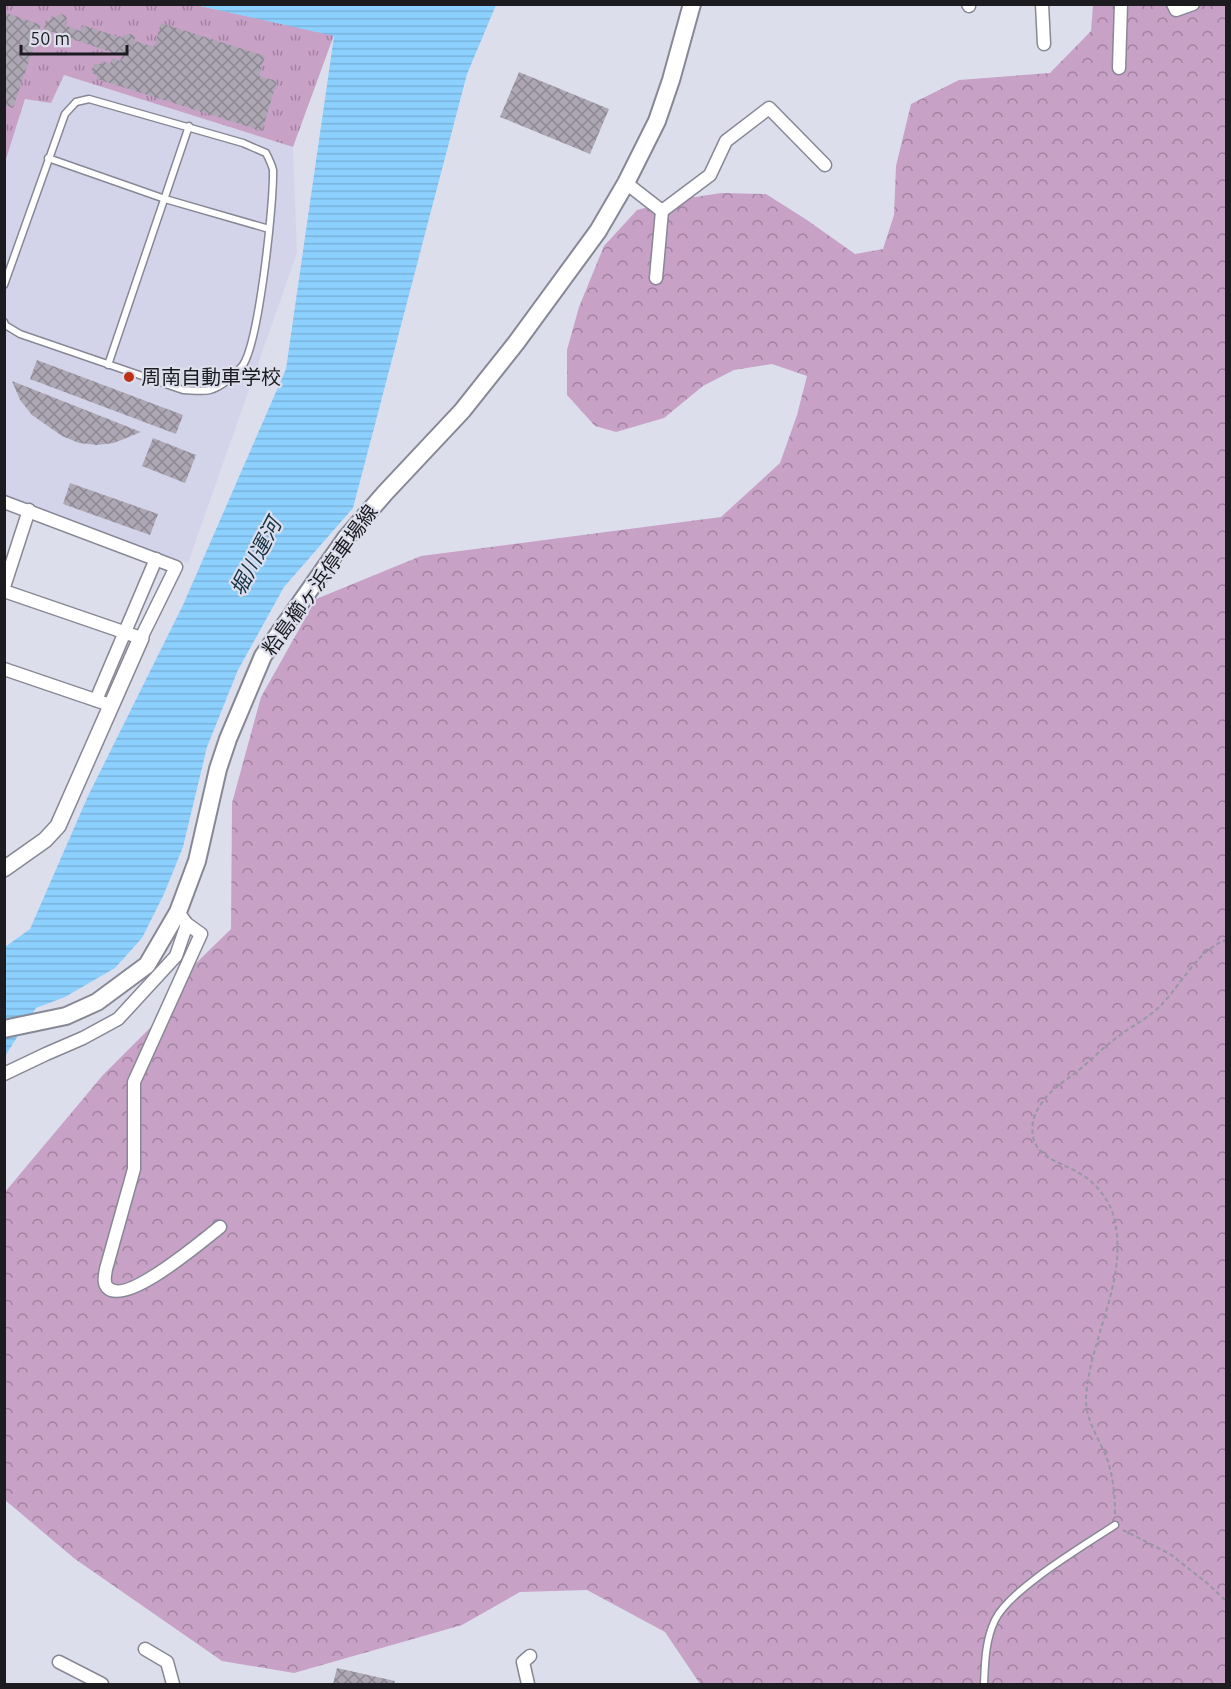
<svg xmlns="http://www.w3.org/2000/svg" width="1231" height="1689" viewBox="0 0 1231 1689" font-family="Ubuntu,'Noto Sans JP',sans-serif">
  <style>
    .built { fill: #d3d4e9 }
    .forest { fill: url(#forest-crowns) }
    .park { fill: url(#park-tufts) }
    .water { fill: url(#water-rules) }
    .building { fill: url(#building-cross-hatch) }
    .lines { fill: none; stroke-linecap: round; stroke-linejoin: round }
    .service-casing { stroke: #878895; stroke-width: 9 }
    .minor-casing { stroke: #878895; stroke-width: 15 }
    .tertiary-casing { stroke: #878895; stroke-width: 18 }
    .secondary-casing { stroke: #878895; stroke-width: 20 }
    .path { stroke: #9798a3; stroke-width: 2; stroke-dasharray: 4.5 3; stroke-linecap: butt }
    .service { stroke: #fff; stroke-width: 6 }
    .minor { stroke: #fff; stroke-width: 12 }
    .tertiary { stroke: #fff; stroke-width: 15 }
    .secondary { stroke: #fff; stroke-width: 16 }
    .poi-dot { fill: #bd3119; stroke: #dddeec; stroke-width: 2 }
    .labels { text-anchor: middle; stroke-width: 4.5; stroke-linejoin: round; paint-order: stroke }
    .poi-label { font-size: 20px; fill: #1b1b20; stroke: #dddeec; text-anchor: start }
    .street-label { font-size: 20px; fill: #1b1b20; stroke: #dddeec }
    .water-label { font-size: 21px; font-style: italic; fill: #153346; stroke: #dddeec }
  </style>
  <defs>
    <pattern id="forest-crowns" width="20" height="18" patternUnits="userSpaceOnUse" patternTransform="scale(1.5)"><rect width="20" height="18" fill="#c8a1c7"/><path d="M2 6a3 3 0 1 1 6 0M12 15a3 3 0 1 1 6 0" fill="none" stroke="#a282a1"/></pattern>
    <pattern id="park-tufts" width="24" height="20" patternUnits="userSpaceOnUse" patternTransform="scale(1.5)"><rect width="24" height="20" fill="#c8a1c7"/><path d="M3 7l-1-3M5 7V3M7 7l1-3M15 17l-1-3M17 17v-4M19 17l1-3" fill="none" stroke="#a282a1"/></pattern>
    <pattern id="water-rules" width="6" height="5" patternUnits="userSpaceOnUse" patternTransform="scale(1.5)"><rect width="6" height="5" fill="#8cd0ff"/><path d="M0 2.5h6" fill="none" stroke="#78b2da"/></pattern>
    <pattern id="building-cross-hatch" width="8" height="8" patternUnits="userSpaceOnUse" patternTransform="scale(1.5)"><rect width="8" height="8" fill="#ada7b4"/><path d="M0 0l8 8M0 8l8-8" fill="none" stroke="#8c8792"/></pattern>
  </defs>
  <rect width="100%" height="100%" fill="#dddeec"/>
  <polygon class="built" points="64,75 293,147 297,253 188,563 5,502 4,162 25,99"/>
  <polygon class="forest" points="1093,5 1226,5 1226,1684 700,1684 665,1632 587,1590 520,1592 462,1625 294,1673 222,1661 75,1559 5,1500 5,1192 103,1075 172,1006 190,969 231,929 232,803 261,697 316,599 421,556 721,517 780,463 797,415 807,376 772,364 734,370 703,386 664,418 616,432 595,426 567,395 567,350 579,307 604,246 637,210 676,200 721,193 766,194 807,220 855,254 883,249 894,215 896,166 911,104 959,80 1050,73 1091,31"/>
  <polygon class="park" points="5,5 196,5 334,35 293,147 64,75 51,103 25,99 5,162"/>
  <polygon class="water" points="196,5 496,5 467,74 353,508 284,587 238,670 207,747 183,847 164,894 142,938 115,968 65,997 36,1008 5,1056 5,947 30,929 88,796 183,605 286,369 334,36"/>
  <g class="building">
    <polygon points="4,12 41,25 13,108 4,105"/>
    <polygon points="62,14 66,16 67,20 65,25 80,31 82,25 122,38 123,35 131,34 135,37 135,41 154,47 161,23 265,56 259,76 277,81 262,131 97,79 97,76 91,72 94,64 100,64 102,61 110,64 112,58 120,61 122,56 44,29 46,20 49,21 51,16 56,18 58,15"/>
    <polygon points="519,72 609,109 590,154 500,117"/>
    <polygon points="37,360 183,415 176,434 30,379"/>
    <polygon points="12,381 141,432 114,443 97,445 79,443 62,436 32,415 20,400"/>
    <polygon points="153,438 196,455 185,483 142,466"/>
    <polygon points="70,483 158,514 150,535 63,504"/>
    <polygon points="337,1668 395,1681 394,1684 333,1684"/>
  </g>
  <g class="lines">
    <defs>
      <g id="service">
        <polyline points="48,158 165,199 269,229"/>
        <path d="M4,285L65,114L76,102L89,99L243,143L266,153C269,159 272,165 273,170C274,203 259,341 243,365C236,374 222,387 210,390C202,392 191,390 183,390L20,334L5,325L4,322"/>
        <polyline points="108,365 189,126"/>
        <path d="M984,1684C985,1663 985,1641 995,1620C1010,1589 1085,1545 1115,1525"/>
      </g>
      <g id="minor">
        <polyline points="968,4 969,6"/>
        <polyline points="1042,4 1044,44"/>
        <polyline points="1173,4 1176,10 1193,4"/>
        <polyline points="1119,68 1121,4"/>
        <polyline points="626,183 662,211"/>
        <polyline points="656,278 662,211 710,175 726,141 769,108 825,165"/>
        <polyline points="4,502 176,567 141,638 4,591"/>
        <polyline points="4,587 29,510"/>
        <polyline points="4,669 104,703"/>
        <polyline points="96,700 156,559"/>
        <path d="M178,912L187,924L201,934L134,1082V1169L106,1269C105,1275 103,1282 107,1287C125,1308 204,1239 220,1227"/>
        <polyline points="4,1074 46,1054 83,1038 118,1019 176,956 187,924"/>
        <polyline points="145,1649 167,1662 173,1684"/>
        <polyline points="59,1662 102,1684"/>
        <polyline points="528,1684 523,1662 530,1656"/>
      </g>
      <polyline id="tertiary" points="4,869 45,840 58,826 141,638"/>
      <polyline id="secondary" points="4,1029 66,1016 97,1002 147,965 178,912 197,861 218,769 228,739 263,656 346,538 385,493 462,411 516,343 598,231 626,183 657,121 671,80 692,4"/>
    </defs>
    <use href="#service" class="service-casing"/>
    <use href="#minor" class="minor-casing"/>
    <use href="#tertiary" class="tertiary-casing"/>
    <use href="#secondary" class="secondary-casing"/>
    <g class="path">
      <path d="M1115,1514C1115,1494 1113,1475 1106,1456C1098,1437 1085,1419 1086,1397C1090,1336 1131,1276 1113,1214C1108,1198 1094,1181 1079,1173C1055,1159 1028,1157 1033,1121C1035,1112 1041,1104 1046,1097C1055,1087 1067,1079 1078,1071C1092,1059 1105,1046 1119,1036C1133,1025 1152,1016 1163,1003C1183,982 1198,950 1226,940"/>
      <polyline points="1123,1530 1170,1554 1207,1583 1226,1601"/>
    </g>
    <use href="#service" class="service"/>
    <use href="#minor" class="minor"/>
    <use href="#tertiary" class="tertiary"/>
    <use href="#secondary" class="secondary"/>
  </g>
  <circle class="poi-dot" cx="129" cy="377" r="6"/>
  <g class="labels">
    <g class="poi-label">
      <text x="141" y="384">周南自動車学校</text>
    </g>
    <g class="street-label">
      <text transform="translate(320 580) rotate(-54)" y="7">粭島櫛ヶ浜停車場線</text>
    </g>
    <g class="water-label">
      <text transform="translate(256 557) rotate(-62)" y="7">堀川運河</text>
    </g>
  </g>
  <rect width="1231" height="1689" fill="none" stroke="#1b1b20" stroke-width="12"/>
  <path d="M21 45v9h106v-9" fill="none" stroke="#1b1b20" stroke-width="3"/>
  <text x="30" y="45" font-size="18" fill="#1b1b20" stroke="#dddeec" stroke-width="4.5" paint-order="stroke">50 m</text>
</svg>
